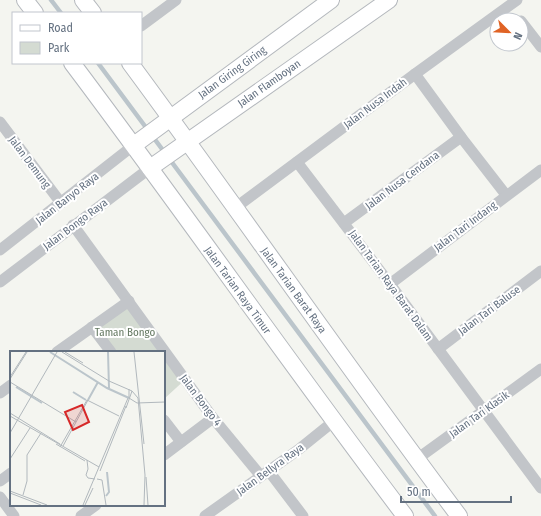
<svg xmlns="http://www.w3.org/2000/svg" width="541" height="516" viewBox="0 0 541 516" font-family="'Fira Sans Condensed',sans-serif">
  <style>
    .green { fill: #d4dbd2 }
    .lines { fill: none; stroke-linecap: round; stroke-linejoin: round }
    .stream { stroke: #bbc5cb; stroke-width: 4.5 }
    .secondary-casing { stroke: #b4b8bd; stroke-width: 18 }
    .street { stroke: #c2c5c9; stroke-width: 11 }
    .secondary { stroke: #fff; stroke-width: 16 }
    .labels { text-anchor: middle; stroke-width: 4; stroke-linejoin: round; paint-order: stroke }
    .street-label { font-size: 11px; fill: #647181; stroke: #fff }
    .park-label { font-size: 11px; fill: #657962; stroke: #fff }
    .inset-river { fill: none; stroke: #bbc5cb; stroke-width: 2 }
    .inset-road { fill: none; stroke: #b1b8bd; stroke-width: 1 }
    .view { fill: #d62828; fill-opacity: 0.15; stroke: #d62828; stroke-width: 2 }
    .inset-edge { fill: none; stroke: #647181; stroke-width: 2 }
  </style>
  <rect width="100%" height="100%" fill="#f4f5f0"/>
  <polygon class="green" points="128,305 188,377 164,399 164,352 117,352 96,327"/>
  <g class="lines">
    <g class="stream">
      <polyline points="51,0 61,13"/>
      <polyline points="98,63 435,516"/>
    </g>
    <defs>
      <g id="secondary">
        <polyline points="25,0 35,13"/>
        <polyline points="83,0 93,13"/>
        <path d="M72,63C185,213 292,367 405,516"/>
        <path d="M130,63C241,213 347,367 459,516"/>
        <polyline points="134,145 331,0"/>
        <polyline points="150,168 389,0"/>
      </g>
    </defs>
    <use href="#secondary" class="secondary-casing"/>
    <g class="street">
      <polyline points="521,21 541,47"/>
      <polyline points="141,26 176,0"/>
      <polyline points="415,74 461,137 506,195"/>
      <polyline points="0,122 61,203"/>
      <polyline points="297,162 390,284 541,488"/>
      <polyline points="235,208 415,74 517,0"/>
      <polyline points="344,223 461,137"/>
      <polyline points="73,225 213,418 260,475"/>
      <polyline points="0,250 134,145"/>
      <polyline points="0,282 150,168"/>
      <polyline points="390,284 541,170"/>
      <polyline points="92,327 111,352"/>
      <polyline points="438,349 541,271"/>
      <polyline points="57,352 129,301"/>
      <polyline points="0,393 11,385"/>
      <polyline points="164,420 181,442"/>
      <polyline points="164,455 213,418"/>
      <polyline points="417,459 541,369"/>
      <polyline points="268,470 303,516"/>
      <polyline points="0,481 11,473"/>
      <polyline points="0,497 14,516"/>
      <polyline points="81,516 96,505"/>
      <polyline points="205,516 298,450 334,421"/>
    </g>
    <use href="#secondary" class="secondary"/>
  </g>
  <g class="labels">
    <g class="street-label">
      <text transform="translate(232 72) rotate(-36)" y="4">Jalan Giring Giring</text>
      <text transform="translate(269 83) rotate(-35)" y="4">Jalan Flamboyan</text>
      <text transform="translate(375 103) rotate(-37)" y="4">Jalan Nusa Indah</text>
      <text transform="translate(30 162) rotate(53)" y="4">Jalan Demung</text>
      <text transform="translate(402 180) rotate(-37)" y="4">Jalan Nusa Cendana</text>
      <text transform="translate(67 198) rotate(-38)" y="4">Jalan Banyo Raya</text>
      <text transform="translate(75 224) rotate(-37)" y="4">Jalan Bongo Raya</text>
      <text transform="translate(465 226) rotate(-37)" y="4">Jalan Tari Indang</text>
      <text transform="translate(391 285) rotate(54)" y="4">Jalan Tarian Raya Barat Dalam</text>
      <text transform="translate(238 290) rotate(54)" y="4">Jalan Tarian Raya Timur</text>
      <text transform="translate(294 290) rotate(54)" y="4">Jalan Tarian Barat Raya</text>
      <text transform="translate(489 310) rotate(-37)" y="4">Jalan Tari Baluse</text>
      <text transform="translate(201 400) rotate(53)" y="4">Jalan Bongo 4</text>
      <text transform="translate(479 414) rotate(-36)" y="4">Jalan Tari Klasik</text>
      <text transform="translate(270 469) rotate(-36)" y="4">Jalan Bellyra Raya</text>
    </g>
    <g class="park-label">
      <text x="125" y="336">Taman Bongo</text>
    </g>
  </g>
  <g transform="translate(10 351)">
    <rect width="155" height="155" fill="#f4f5f0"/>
    <path class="inset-river" d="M40,1L97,37L119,47M98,1L99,37M6,36L32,52M63,41L76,49M78,49L88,31M155,60V73M96,145L99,141L97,121"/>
    <path class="inset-road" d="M52,1L99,30L122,40L128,47L135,124L134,154M55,1L73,12M124,1L134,93M0,26L16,1M0,28L17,1M0,31L66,71M119,38V47L127,52L155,51M116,57L122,40M0,62L50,93M0,65L89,116M0,82L47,1M46,93L75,110M53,95L78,49M50,96L77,49L109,65M0,108L20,77M77,109L78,118L76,124L78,127L85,128M90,120L116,55M136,126L138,154M87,128L92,129L96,154M0,140L37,154M0,142L31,154M13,144L17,130V104L31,82M73,154L118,47M75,154L83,137"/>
    <path class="view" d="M72,54L79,71L63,79L55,61Z"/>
    <rect width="155" height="155" class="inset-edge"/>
  </g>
  <rect x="12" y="12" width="130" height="52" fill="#ffffff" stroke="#c1c6cd"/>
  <rect x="20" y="25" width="20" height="6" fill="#ffffff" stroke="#c1c6cd"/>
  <text x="48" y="32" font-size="12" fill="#647181">Road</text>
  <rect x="20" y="42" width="20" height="12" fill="#d4dbd2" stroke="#c1c6cd"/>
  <text x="48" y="52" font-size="12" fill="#647181">Park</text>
  <g transform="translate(509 32) rotate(114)"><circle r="19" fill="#ffffff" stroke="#c1c6cd"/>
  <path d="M0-3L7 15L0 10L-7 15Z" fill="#e06325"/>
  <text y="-6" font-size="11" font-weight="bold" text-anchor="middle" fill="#647181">N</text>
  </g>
  <path d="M401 496v6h110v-6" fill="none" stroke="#647181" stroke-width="2"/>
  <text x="407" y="496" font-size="12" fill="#647181" stroke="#ffffff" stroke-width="3" paint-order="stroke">50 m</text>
</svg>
